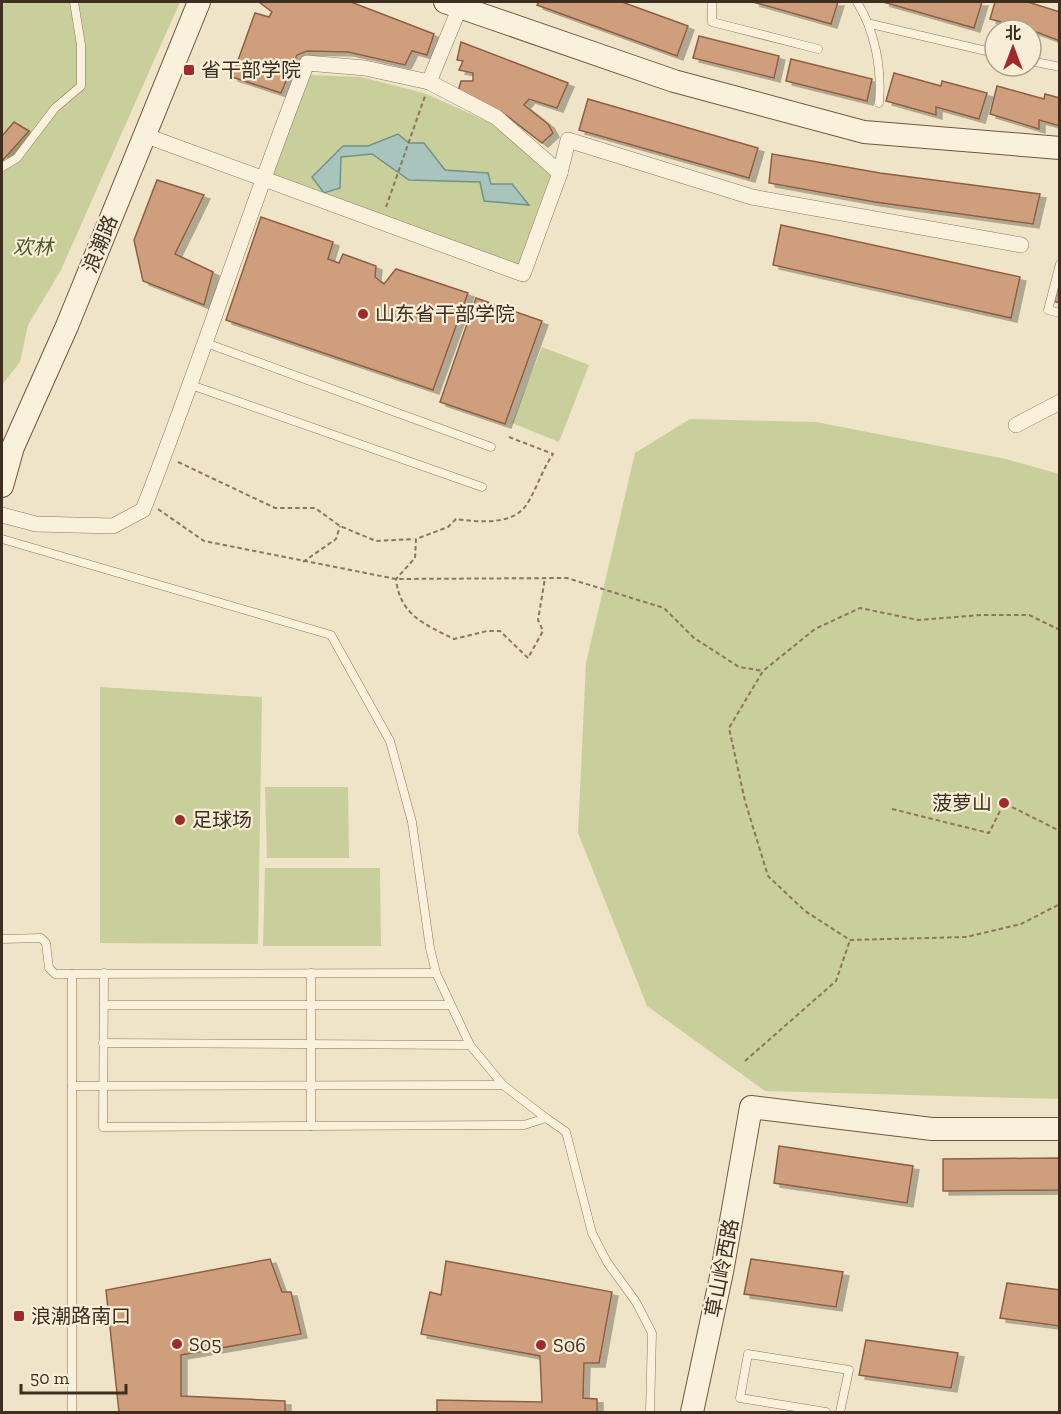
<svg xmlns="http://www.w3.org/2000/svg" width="1061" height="1414" viewBox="0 0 1061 1414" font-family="'Zilla Slab','Noto Sans SC',serif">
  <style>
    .green { fill: #c9cf9b }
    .water { fill: #a9c4bc; stroke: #6f938a; stroke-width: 1.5 }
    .building { fill: #cf9f7d; stroke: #8d5f41; stroke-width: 1.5; filter: url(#shadow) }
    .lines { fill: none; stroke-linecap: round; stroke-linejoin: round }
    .lane-casing { stroke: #8d765c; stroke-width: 9 }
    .street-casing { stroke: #8d765c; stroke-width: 16 }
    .secondary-casing { stroke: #6f573f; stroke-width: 24 }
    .path { stroke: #8d765c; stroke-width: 2; stroke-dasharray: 4.5 3; stroke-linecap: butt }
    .lane { stroke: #faf1dc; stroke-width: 8 }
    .street { stroke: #faf1dc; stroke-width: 15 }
    .secondary { stroke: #faf1dc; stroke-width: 22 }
    .poi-dot { fill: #9e2a2b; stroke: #f7eed8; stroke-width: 2 }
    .labels { text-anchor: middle; stroke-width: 4.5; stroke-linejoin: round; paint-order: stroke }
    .poi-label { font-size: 20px; fill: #3d2e20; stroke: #f7eed8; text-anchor: start }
    .street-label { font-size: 20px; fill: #3d2e20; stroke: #f7eed8 }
    .park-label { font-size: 20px; font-style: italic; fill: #4d5a26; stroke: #f7eed8 }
  </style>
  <defs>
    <filter id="shadow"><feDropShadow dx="6" dy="4" stdDeviation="0" flood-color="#0004"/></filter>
  </defs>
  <rect width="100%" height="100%" fill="#f0e4c8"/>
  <g class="green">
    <polygon points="2,2 180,2 61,270 28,325 20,362 2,385"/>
    <polygon points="311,75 361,77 424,93 491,123 551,174 518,265 270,173"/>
    <polygon points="542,347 589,365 559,442 512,423"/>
    <polygon points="690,419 816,422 1006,459 1059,474 1059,1099 765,1091 647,1006 578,833 586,663 635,453"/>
    <polygon points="100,687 262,697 258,944 100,943"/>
    <polygon points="265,787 348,787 349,858 267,858"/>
    <polygon points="265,868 380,868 381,946 263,946"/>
  </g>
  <polygon class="water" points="398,134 409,143 424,143 445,170 488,173 491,184 512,184 529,205 484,201 480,182 409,180 372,154 341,157 340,188 324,193 312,177 343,146 368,146"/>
  <g class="building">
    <polygon points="259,2 351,2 434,34 427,55 412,51 405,65 348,52 307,51 297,55 281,93 232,77 255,13 269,17 272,12"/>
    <polygon points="539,2 622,2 688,26 677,56 537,5"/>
    <polygon points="753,2 838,2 831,24"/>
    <polygon points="883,2 982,2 974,28"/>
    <polygon points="995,2 1028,2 1060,12 1060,41 1031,30 990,19"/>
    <polygon points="699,36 779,56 774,78 693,58"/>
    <polygon points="461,42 568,83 557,108 529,99 524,105 548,124 553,133 542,143 507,116 458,91 461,81 473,81 473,73 459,70 463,61 457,60"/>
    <polygon points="791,59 872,79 867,101 786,81"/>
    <polygon points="894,73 941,86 942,81 987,93 979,119 936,107 936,115 886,101"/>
    <polygon points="997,86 1044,99 1045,94 1060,98 1060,126 1039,120 1039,129 990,114"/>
    <polygon points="588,99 758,148 749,178 579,130"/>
    <polygon points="14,122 29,131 2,161 2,136"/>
    <polygon points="772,154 880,173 1040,194 1033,224 875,202 769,183"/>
    <polygon points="157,180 204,195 175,254 213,272 204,305 143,281 134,240"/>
    <polygon points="261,217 333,242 328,259 339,263 343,254 376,266 375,277 384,284 396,269 468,293 433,390 226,320"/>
    <polygon points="781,225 1020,277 1011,318 773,265"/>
    <polygon points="1060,280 1060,303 1053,301"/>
    <polygon points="476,298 542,321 505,424 440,402"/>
    <polygon points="779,1146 913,1166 907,1203 774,1183"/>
    <polygon points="1060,1158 1060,1190 943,1191 943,1159"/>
    <polygon points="270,1259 282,1292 291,1292 301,1334 181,1355 181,1396 285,1401 285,1412 119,1412 106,1290"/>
    <polygon points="751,1259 843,1272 836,1307 744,1294"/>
    <polygon points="446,1261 612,1292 599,1363 584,1363 583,1398 597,1399 597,1412 437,1412 437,1400 542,1402 540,1356 421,1334 430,1292 441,1295"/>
    <polygon points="1007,1283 1060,1290 1060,1326 1000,1318"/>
    <polygon points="866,1340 958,1353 951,1388 859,1375"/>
  </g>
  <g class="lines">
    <defs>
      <g id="lane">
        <polyline points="712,2 712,22 818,49"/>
        <path d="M857,2C875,31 882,68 879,103"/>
        <polyline points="871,24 995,53"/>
        <polyline points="1031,61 1060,67"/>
        <polyline points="2,167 17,158 55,108 81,86 81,45 74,2"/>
        <polyline points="1060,264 1048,310 1060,313"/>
        <polyline points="206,343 491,447"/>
        <polyline points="191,385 482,487"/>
        <polyline points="2,539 331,635 390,741 412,822 430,948 436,973 470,1045 503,1085 546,1118"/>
        <polyline points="2,939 41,938 46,943 49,968 55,974 436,973"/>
        <polyline points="104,973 103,1127 524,1125 546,1118 566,1132 592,1233 607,1262 636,1302 652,1333 650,1412"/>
        <polyline points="311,973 311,1126"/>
        <polyline points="72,974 72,1412"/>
        <polyline points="104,1005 450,1005"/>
        <polyline points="103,1043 470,1045"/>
        <polyline points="72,1086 503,1085"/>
        <polyline points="826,1412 740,1398 748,1354 849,1370 840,1412"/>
      </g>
      <g id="street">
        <polyline points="144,135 523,274 560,173 496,117 429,82 455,19"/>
        <polyline points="560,173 568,140 752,197 1021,245"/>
        <polyline points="1016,425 1060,402"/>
        <path d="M2,515L36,524L113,526L143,510C201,362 249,211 307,63L365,68L429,82"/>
      </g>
      <g id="secondary">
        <polyline points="445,2 674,81 864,132 1060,148"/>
        <polyline points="2,486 13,447 67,326 199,2"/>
        <polyline points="692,1412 722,1272 751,1107 932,1129 1060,1129"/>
      </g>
    </defs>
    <use href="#lane" class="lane-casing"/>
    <use href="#street" class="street-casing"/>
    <use href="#secondary" class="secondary-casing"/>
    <g class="path">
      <polyline points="386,207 425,96"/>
      <path d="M509,437L553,454C542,470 537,488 527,504C513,526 477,522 456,519L448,527L416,539L415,558L396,579C400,615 424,624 454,639L487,631H500L528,658L543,631L538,620L545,578"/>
      <polyline points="178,462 275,508 315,508 340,526 376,541 414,539"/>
      <polyline points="158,509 204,541 396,579 567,578 664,608 694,638 739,667 763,671"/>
      <polyline points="303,562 336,539 340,526"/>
      <polyline points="1060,630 1029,615 981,615 918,620 860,608 815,629 763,671 729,728 745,801 768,876 805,911 850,940 966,937 1021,924 1060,904"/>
      <polyline points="892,809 989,833 1004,803 1060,831"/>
      <polyline points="745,1061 836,981 850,940"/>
    </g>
    <use href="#lane" class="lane"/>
    <use href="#street" class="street"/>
    <use href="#secondary" class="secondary"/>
  </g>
  <g class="poi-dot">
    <rect x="183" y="64" width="12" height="12" rx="3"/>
    <circle cx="363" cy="314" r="6"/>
    <circle cx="1004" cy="803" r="6"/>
    <circle cx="180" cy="820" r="6"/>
    <rect x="13" y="1310" width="12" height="12" rx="3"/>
    <circle cx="177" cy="1344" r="6"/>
    <circle cx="541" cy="1345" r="6"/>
  </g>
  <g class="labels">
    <g class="poi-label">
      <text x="201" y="77">省干部学院</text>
      <text x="375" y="321">山东省干部学院</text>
      <text x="992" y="810" text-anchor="end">菠萝山</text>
      <text x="192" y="827">足球场</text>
      <text x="31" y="1323">浪潮路南口</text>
      <text x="189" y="1351">S05</text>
      <text x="553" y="1352">S06</text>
    </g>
    <g class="street-label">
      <text transform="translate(100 244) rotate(-68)" y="7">浪潮路</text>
      <text transform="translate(722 1268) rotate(-79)" y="7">草山岭西路</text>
    </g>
    <g class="park-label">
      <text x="33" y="254">欢林</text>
    </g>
  </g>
  <rect width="1061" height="1414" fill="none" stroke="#3d2e20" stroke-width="6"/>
  <g transform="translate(1013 48)"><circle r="28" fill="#f7eed8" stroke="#ada18e" stroke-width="1.5"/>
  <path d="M0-4.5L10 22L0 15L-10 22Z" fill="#9e2a2b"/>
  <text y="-9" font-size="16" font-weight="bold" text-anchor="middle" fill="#3d2e20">北</text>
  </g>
  <path d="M21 1384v9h105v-9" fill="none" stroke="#3d2e20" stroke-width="3"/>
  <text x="30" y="1384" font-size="18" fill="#3d2e20" stroke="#f7eed8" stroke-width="4.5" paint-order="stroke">50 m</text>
</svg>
